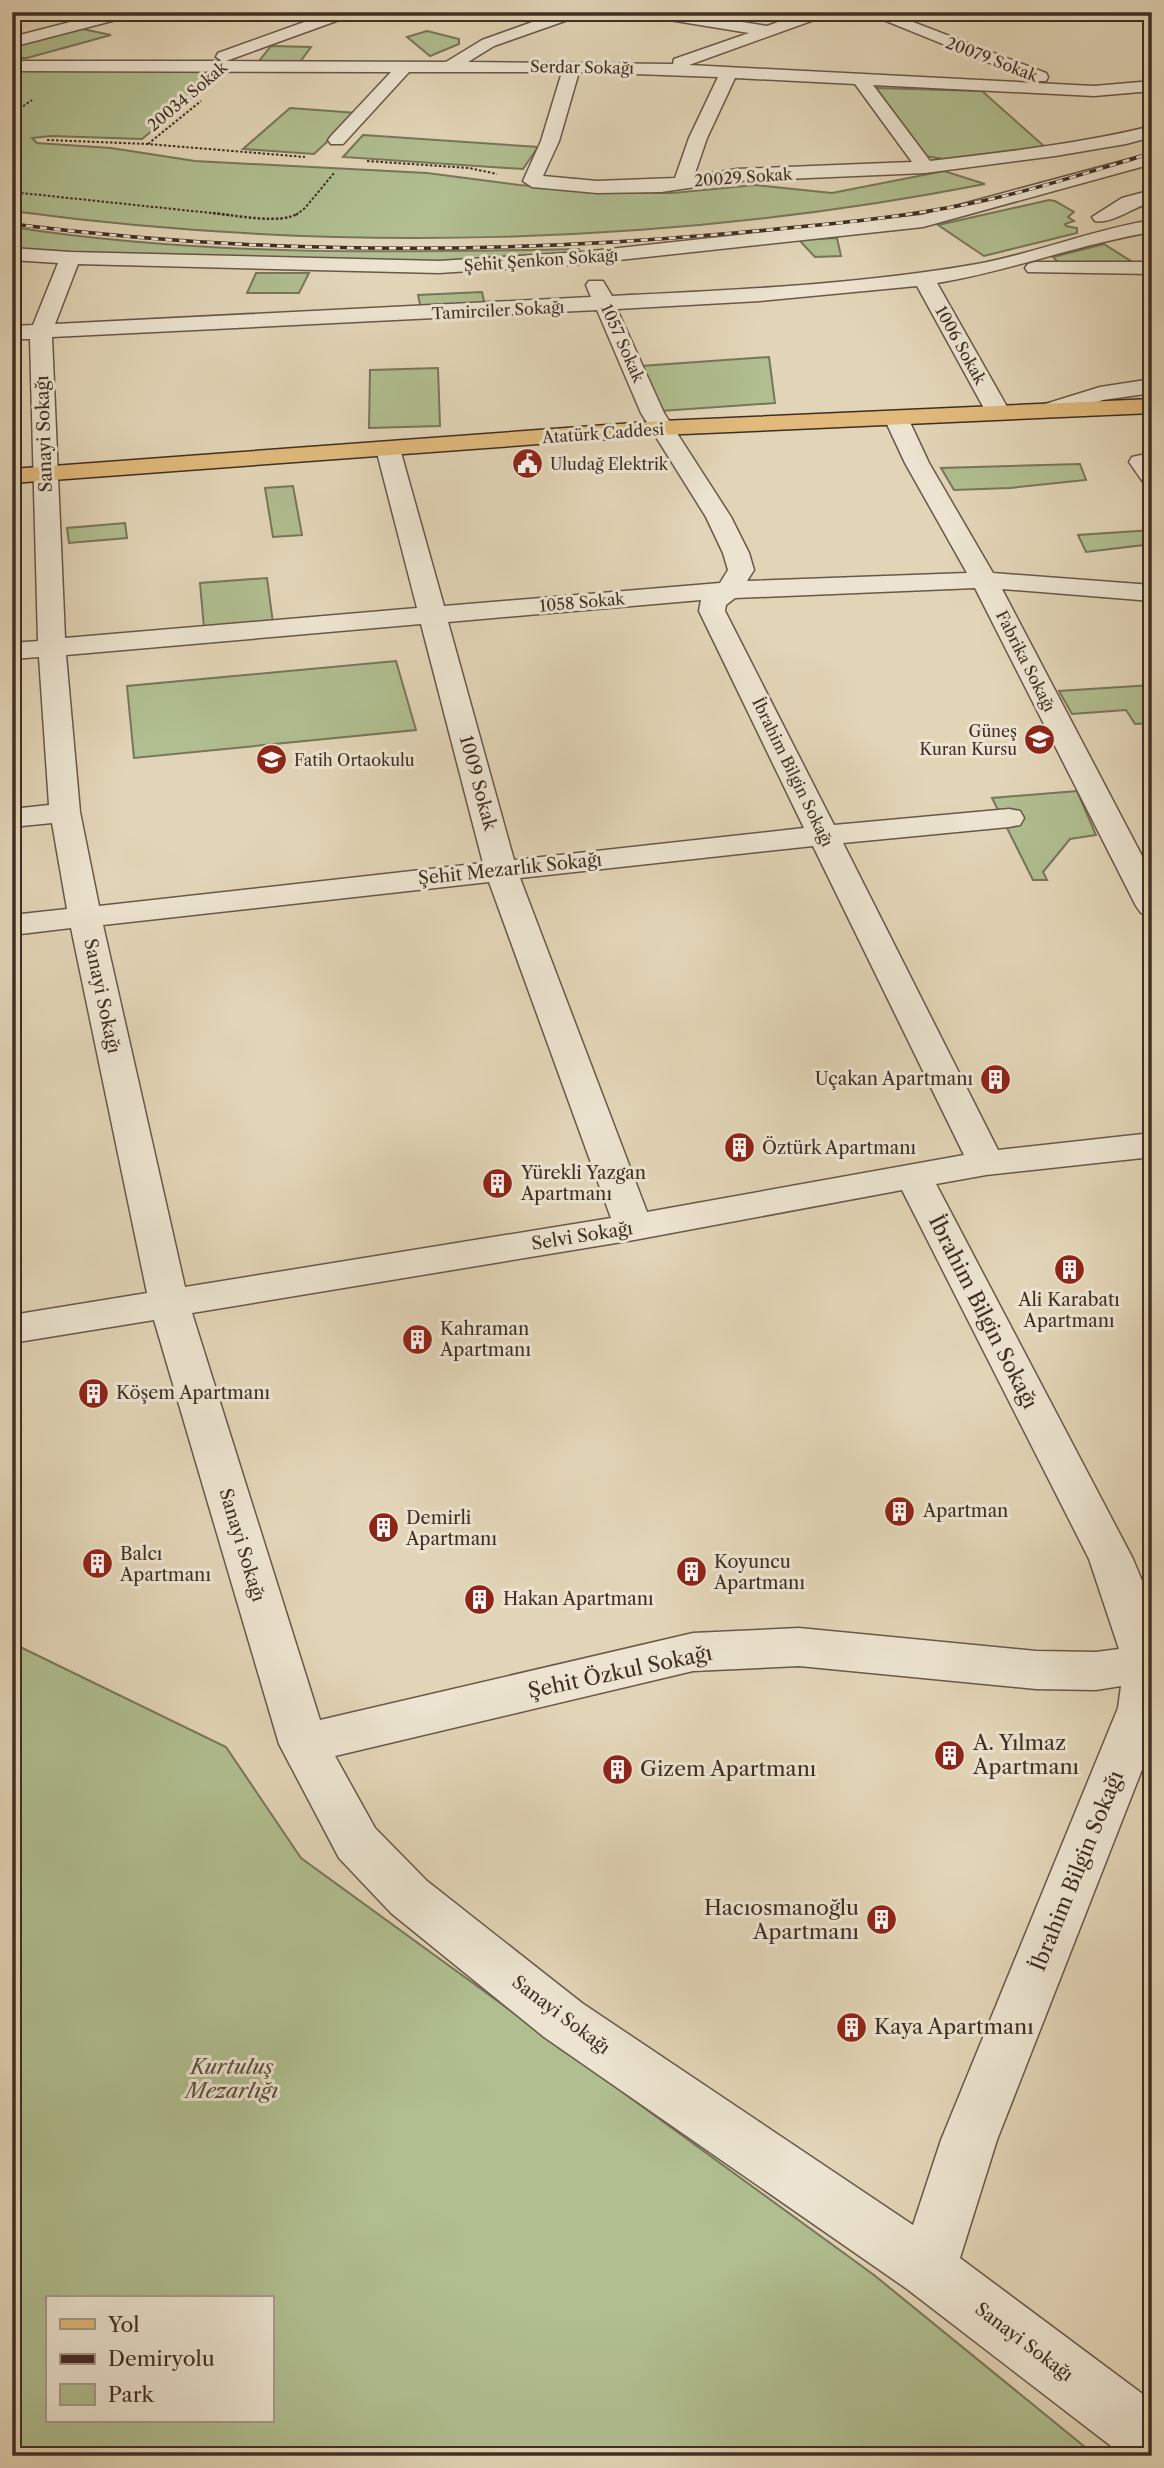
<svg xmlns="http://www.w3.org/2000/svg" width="1164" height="2468" viewBox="0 0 1164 2468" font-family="'Libre Caslon Text',serif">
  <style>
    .green { fill: #b0be90; stroke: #78765a; stroke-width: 2; fill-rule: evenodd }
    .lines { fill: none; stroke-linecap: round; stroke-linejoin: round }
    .minor-casing { stroke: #685849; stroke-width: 3 }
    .major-casing { stroke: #402e24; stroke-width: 3 }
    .path-far1 { stroke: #402e24; stroke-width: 2; stroke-dasharray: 2.5 2; stroke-linecap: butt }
    .path { stroke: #402e24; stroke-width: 2.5; stroke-dasharray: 2.5 2; stroke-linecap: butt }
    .minor { fill: #ece4d0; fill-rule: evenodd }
    .major { fill: #e1ba7c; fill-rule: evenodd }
    .rail-casing { stroke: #402e24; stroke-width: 3.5 }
    .rail { stroke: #ece4d0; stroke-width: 2.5; stroke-dasharray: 7; stroke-linecap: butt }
    .labels { text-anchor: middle; stroke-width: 6; stroke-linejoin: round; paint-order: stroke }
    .far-street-label { font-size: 16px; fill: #402e24; stroke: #ece4d0 }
    .far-poi-label { font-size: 16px; fill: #402e24; stroke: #ece4d0; text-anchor: start }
    .street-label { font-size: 18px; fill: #402e24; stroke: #ece4d0 }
    .poi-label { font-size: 18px; fill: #402e24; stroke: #ece4d0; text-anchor: start }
    .near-street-label { font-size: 21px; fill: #402e24; stroke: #ece4d0 }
    .near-poi-label { font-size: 21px; fill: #402e24; stroke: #ece4d0; text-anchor: start }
    .near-park-label { font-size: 21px; font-style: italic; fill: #564b3a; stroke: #ece4d0 }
  </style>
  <rect width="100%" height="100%" fill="#e2d5b7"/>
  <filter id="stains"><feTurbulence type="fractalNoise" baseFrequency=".00286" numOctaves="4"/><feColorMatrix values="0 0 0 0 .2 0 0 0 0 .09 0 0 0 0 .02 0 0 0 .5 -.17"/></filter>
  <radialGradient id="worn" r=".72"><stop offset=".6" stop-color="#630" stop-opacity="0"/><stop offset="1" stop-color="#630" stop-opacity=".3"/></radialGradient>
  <g class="green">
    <polygon points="78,28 111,35 27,58 12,58 12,45"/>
    <polygon points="427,31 459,39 459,44 430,56 407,37"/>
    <polygon points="271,46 311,47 300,62 259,61"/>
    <path d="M226,70L142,139L51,136L32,138L37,143L111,148L195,161L427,173L519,185L619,193H673L755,185L832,193L944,171L985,184C669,246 332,254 12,211V71Z"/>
    <polygon points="876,88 982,91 1045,147 954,161 926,156"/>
    <polygon points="290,108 358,113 314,154 243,149"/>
    <polygon points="363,135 538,147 523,169 343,157"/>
    <polygon points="1049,200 1055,201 1074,212 1068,217 1074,221 1065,224 1066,226 1077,228 1077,233 984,256 938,225"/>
    <path d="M12,227C200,256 390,253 579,249L581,255L438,264L12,250Z"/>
    <polygon points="837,238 841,256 815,257 799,240"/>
    <polygon points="1104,244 1134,263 1059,263 1053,257"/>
    <polygon points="256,273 309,273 299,293 247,293"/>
    <polygon points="482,292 485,306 421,309 418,295"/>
    <polygon points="769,357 775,403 661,411 641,366"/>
    <polygon points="438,368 440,426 369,428 370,370"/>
    <polygon points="1080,464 1086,480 1010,488 954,490 941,468"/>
    <polygon points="293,486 302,535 273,537 265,488"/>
    <polygon points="125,523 127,538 69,543 67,528"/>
    <polygon points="1152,530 1152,544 1086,552 1078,535"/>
    <polygon points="267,578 273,623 204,628 200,583"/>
    <polygon points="396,661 416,730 134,758 127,686"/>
    <polygon points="1152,685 1152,723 1135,724 1126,710 1072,714 1059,691"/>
    <polygon points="1077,791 1096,835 1070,839 1043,872 1047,880 1033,880 992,798"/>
    <path d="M12,1643L226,1747L301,1858L874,2275L1096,2456H12ZM47,2298H271V2421H47Z"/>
  </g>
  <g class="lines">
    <defs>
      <g id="minor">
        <polygon points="109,12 137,12 135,15 12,47 12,37"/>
        <path d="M332,12H355L353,15L226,61L446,62L482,40L560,12H584L582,15L494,46L468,62L673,64L674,59L749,33L651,17L643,12H681L767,26L806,12H830L828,15L689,65L1094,86L1152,81V91L1094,96L873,85L930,161C1005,152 1079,144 1152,126V137L1126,144L1055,156L925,173L737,181L661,192L597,193L532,187L523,181L541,141L562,72H409L343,144H331L328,140L331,136L391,72L12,71V61H222L216,57L218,53ZM579,72L718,77L689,138L675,178L597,181L543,176L559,141ZM735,78L855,84L912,162L737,169L694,176L707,138Z"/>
        <polygon points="864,12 887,12 1046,73 1048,77 1046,81 1034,81"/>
        <path d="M1152,153V164L923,227L582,264L439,273L78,264L55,324L591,297L586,285L589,281H603L612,296C733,290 856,285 977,264C1036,253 1092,230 1152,220V232C1079,244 1010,271 937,283L1010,412L1006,417H990L986,412L917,286L760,301L617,309L664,413L731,517L749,553L754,570L747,581L967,573L905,463L884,418L888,413H904L908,418L929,463L993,573L1152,585V601L1002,589L1152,875V916L1141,913L1136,906L975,588L735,598L726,605L725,611L834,825L1009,809L1020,811L1024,818L1020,825L1009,827L843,843L998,1150L1152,1133V1157L986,1175L936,1184L1133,1559L1152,1605V1744L997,2140L960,2258L1152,2401V2456H1124L907,2289L544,2037L391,1913L339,1858L279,1744L154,1320L12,1343V1315L147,1293L71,928L12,935V915L67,909L52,823L12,827V809L49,805L39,657L12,659V643L38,641L30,339H12V326L33,325L58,263L12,260V248L70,252L439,261L582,252L922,215ZM597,310L641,413L706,517L723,553L728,570L720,583L444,606L400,449L396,444H380L376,449L417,608L65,638L52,337ZM701,600L699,611L804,828L514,860L448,622ZM421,624L483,863L99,906L80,812L66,655ZM813,846L964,1155L647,1212L520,878ZM489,882L611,1218L185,1287L103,925ZM902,1190L1089,1559L1119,1649L1096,1652L1036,1651L799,1628L693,1633L320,1720L192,1313L634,1240ZM799,1666L1036,1689L1096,1690L1121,1686L1118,1708L941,2140L913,2225L582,2003L427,1881L375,1828L335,1756L693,1671Z"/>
        <path d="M1152,190V202C1135,206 1111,225 1095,221L1092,217L1122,198Z"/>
        <polygon points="1035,262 1152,262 1152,274 1028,272 1025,268 1028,264"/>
        <polygon points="1152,379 1152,393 1103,400 1050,417 1042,415 1038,410 1042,405 1100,387"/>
        <polygon points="1141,455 1152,460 1152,484 1143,482 1129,462 1132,457"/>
      </g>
      <polygon id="major" points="1152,399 1152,413 661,435 12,483 12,469 661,421"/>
    </defs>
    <use href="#minor" class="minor-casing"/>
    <use href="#major" class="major-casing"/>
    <g class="path-far1">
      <polyline points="12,114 32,100"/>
      <polyline points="47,140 148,144 305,157"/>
      <polyline points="148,144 201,101"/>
      <polyline points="367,161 469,168 497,174"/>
      <polyline points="12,192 230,215"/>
      <polyline points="296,215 305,208 334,173"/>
    </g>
    <path class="path" d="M213,213C233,215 283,225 298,213"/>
    <use href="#minor" class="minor"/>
    <use href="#major" class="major"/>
    <defs>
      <path id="rail" d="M12,224C248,254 484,255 722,234C811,226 903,219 991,199C1045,187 1098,169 1152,153"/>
    </defs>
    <use href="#rail" class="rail-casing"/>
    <use href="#rail" class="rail"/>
  </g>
  <defs>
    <symbol id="civic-disc" viewBox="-11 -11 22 22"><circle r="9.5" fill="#8f2418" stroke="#ece4d0"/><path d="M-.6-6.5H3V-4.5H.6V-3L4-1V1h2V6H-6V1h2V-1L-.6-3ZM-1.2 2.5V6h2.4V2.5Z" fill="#fff"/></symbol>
    <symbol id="school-disc" viewBox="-11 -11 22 22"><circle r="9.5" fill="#8f2418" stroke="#ece4d0"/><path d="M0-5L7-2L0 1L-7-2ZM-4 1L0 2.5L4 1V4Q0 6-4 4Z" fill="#fff"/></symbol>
    <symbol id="building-disc" viewBox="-11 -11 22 22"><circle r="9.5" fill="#8f2418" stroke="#ece4d0"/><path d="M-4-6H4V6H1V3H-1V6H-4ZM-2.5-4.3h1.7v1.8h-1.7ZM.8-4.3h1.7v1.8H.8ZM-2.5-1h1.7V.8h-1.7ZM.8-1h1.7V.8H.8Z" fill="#fff"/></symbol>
  </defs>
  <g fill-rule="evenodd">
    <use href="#civic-disc" x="510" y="446" width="35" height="35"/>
    <use href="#school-disc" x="1022" y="722" width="35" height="35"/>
    <use href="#school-disc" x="254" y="742" width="35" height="35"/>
    <use href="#building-disc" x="978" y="1062" width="35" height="35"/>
    <use href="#building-disc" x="722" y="1130" width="35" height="35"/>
    <use href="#building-disc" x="480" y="1166" width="35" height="35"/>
    <use href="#building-disc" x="1052" y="1252" width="35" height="35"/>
    <use href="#building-disc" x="400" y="1322" width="35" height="35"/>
    <use href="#building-disc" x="76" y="1376" width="35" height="35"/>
    <use href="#building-disc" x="882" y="1494" width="35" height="35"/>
    <use href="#building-disc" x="366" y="1510" width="35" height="35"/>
    <use href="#building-disc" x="80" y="1546" width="35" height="35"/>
    <use href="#building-disc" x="674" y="1554" width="35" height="35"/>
    <use href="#building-disc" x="462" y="1582" width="35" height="35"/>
    <use href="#building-disc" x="932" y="1738" width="35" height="35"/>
    <use href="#building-disc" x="600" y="1752" width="35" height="35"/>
    <use href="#building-disc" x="864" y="1902" width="35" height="35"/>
    <use href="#building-disc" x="834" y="2010" width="35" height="35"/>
  </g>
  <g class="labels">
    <g class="far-street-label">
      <text transform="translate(992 59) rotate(21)" y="6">20079 Sokak</text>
      <text transform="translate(582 67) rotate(1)" y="6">Serdar Sokağı</text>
      <text transform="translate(187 96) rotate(-40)" y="6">20034 Sokak</text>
      <text transform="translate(743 177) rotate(-4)" y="6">20029 Sokak</text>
      <text transform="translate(541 260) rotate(-4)" y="6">Şehit Şenkon Sokağı</text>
      <text transform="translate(498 310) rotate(-3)" y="6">Tamirciler Sokağı</text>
      <text transform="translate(623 343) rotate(66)" y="6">1057 Sokak</text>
      <text transform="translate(961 345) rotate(61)" y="6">1006 Sokak</text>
      <text transform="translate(603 433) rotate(-4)" y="6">Atatürk Caddesi</text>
      <text transform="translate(582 602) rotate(-5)" y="6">1058 Sokak</text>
      <text transform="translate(1026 661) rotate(63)" y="6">Fabrika Sokağı</text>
      <text transform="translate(793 772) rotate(64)" y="6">İbrahim Bilgin Sokağı</text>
    </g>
    <g class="far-poi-label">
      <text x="550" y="470">Uludağ Elektrik</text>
      <text x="1017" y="737" text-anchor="end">Güneş<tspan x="1017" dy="18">Kuran Kursu</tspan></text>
      <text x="294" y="766">Fatih Ortaokulu</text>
    </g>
    <g class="street-label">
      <text transform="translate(44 434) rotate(-92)" y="6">Sanayi Sokağı</text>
      <text transform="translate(478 783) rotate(75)" y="6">1009 Sokak</text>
      <text transform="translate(510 869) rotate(-6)" y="6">Şehit Mezarlık Sokağı</text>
      <text transform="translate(102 996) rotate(78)" y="6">Sanayi Sokağı</text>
      <text transform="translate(582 1236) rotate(-9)" y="6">Selvi Sokağı</text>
      <text transform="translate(242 1545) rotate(73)" y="6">Sanayi Sokağı</text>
      <text transform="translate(561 2015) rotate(37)" y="6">Sanayi Sokağı</text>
      <text transform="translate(1024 2342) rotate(37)" y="6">Sanayi Sokağı</text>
    </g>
    <g class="poi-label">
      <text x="973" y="1085" text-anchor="end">Uçakan Apartmanı</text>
      <text x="762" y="1154">Öztürk Apartmanı</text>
      <text x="521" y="1179">Yürekli Yazgan<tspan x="521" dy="21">Apartmanı</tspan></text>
      <text x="1069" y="1306" text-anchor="middle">Ali Karabatı<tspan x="1069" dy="21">Apartmanı</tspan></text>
      <text x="440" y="1335">Kahraman<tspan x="440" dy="21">Apartmanı</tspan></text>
      <text x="116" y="1399">Köşem Apartmanı</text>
      <text x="923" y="1517">Apartman</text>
      <text x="406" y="1524">Demirli<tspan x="406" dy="21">Apartmanı</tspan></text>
      <text x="120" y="1560">Balcı<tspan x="120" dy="21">Apartmanı</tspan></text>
      <text x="714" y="1568">Koyuncu<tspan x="714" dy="21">Apartmanı</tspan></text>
      <text x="503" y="1605">Hakan Apartmanı</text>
    </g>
    <g class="near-street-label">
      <text transform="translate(983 1312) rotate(63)" y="7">İbrahim Bilgin Sokağı</text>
      <text transform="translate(620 1672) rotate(-12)" y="7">Şehit Özkul Sokağı</text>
      <text transform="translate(1077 1871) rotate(-68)" y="7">İbrahim Bilgin Sokağı</text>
    </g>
    <g class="near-poi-label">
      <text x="973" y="1750">A. Yılmaz<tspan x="973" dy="24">Apartmanı</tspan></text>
      <text x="640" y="1776">Gizem Apartmanı</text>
      <text x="859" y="1915" text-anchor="end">Hacıosmanoğlu<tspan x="859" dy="24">Apartmanı</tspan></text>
      <text x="874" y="2034">Kaya Apartmanı</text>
    </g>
    <g class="near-park-label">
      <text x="232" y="2074">Kurtuluş<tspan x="232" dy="24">Mezarlığı</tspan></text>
    </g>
  </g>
  <rect width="1164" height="2468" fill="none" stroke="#e2d5b7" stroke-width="42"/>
  <rect x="14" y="14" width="1136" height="2440" fill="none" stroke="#402e24" stroke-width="3.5"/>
  <rect x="21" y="21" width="1122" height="2426" fill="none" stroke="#402e24" stroke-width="2"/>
  <rect x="46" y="2296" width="228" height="126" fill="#ece4d0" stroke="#a79b8b" stroke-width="2"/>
  <rect x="60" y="2319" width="35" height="10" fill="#e1ba7c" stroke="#a79b8b" stroke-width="2"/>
  <text x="108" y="2332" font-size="21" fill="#402e24">Yol</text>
  <rect x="60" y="2354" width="35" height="10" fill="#402e24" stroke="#a79b8b" stroke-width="2"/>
  <text x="108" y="2366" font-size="21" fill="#402e24">Demiryolu</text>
  <rect x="60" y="2384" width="35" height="21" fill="#b0be90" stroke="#a79b8b" stroke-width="2"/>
  <text x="108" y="2402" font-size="21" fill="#402e24">Park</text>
  <rect width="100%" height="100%" filter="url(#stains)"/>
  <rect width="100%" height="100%" fill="url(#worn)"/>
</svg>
